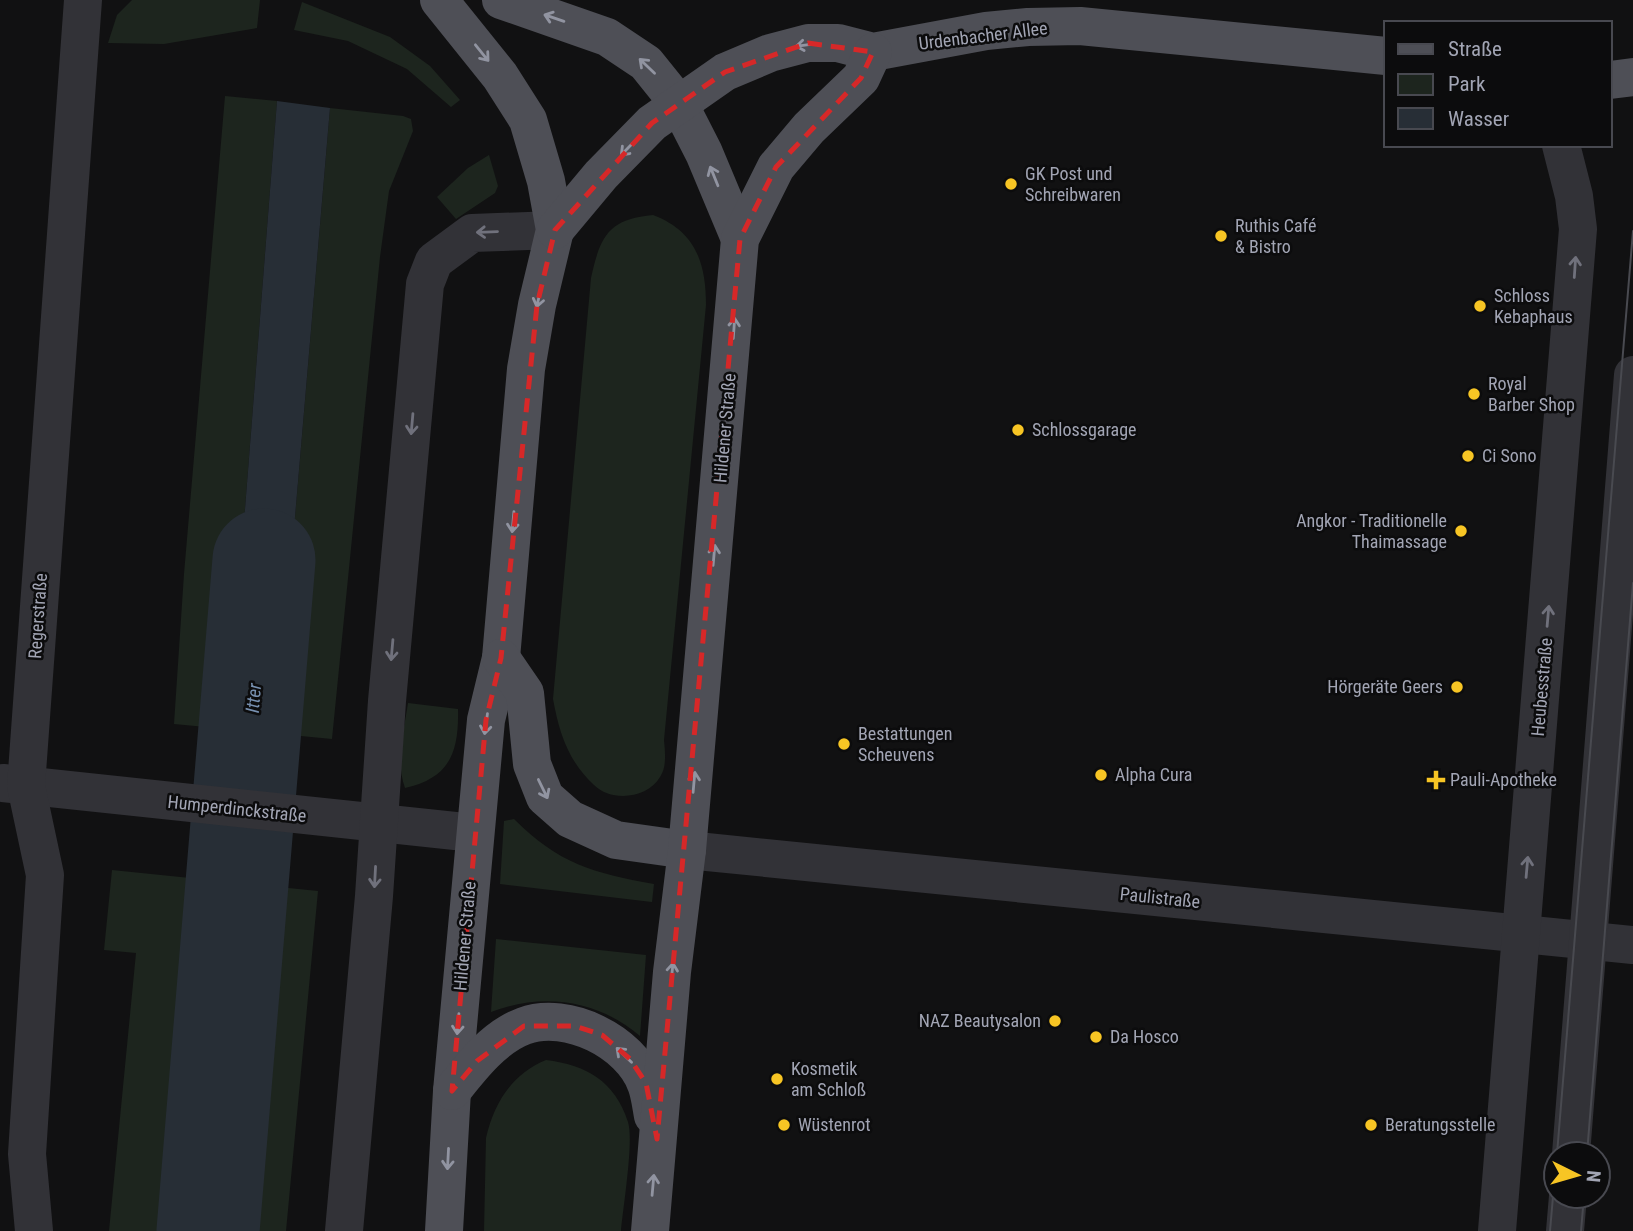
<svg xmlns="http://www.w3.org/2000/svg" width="1633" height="1231" viewBox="0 0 1633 1231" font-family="'Roboto Condensed',sans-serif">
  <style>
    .green { fill: #1d251e }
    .water { fill: #272e36 }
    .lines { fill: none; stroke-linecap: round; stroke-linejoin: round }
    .river { stroke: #272e36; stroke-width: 103 }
    .minor { stroke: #323237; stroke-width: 38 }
    .major { stroke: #4e4f56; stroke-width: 38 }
    .tram { stroke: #494a50; stroke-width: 2 }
    .oneway { stroke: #9194a1 }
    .oneway2 { stroke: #70717c }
    .marked { fill: none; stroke: #d62828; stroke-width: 5; stroke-dasharray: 14 9; stroke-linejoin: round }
    .poi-dot { fill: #f7c524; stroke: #0c0c0d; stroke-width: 2.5 }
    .labels { text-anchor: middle; stroke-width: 5; stroke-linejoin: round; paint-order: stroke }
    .street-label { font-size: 18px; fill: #a2a5b4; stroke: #0c0c0d }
    .poi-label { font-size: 18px; fill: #a2a5b4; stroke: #0c0c0d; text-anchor: start }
    .water-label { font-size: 19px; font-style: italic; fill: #7790b0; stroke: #0c0c0d }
  </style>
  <rect width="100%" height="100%" fill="#111112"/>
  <g class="green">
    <polygon points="132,0 260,0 257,28 164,44 108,43 117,15"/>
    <polygon points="302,2 390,37 430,66 460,100 451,107 407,69 348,41 294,30"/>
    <polygon points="225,96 277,101 230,700 279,704 330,108 403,116 411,119 413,131 389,191 380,257 332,739 174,724 184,574"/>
    <polygon points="489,155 498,186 495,193 456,219 437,197 468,168"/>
    <path d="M653,215C695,231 706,262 706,305L664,740C665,752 667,767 660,777C647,799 611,802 594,785C568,761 559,732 553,699L591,278C600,237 608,219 653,215Z"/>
    <path d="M408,703L458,709C459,752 450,778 405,788C395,760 404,731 408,703Z"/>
    <path d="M514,819C559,864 593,873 654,884L652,902L500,884L504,821Z"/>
    <polygon points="112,870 318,891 286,1231 109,1231 136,953 104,950"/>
    <path d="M496,939L646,955L640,1036C598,1000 543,992 491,1012Z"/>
    <path d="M546,1060C586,1065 615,1081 628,1122C634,1141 623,1208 621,1231H484L486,1138C494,1103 512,1074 546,1060Z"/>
  </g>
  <g class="water">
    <polygon points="277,101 330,108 279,704 230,700"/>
    <polygon points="203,879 269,886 238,1231 168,1231"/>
  </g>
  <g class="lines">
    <polyline class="river" points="208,1231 264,560"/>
    <g class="minor">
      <polyline points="3,783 474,833"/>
      <polyline points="687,850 1633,945"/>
      <polyline points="1571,1154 1633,375"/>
      <polyline points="34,1231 27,1154 45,875 26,786 83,0"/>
      <polyline points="344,1231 374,896 387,701 425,284 434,261 472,233 555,230"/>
      <polyline points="1497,1231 1578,229 1574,196 1561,145"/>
      <polyline points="1565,1231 1568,1196"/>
    </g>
    <g class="major">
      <polyline points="439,0 500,76 528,120 546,181 555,230 537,305 526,369 501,658 486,720 452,1091 444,1231"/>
      <polyline points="501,0 607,37 646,63 679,104 704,153 740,239"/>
      <polyline points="1610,80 1633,77"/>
      <polyline points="555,230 601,175 652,123 725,72 770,53 808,43 838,43 873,52 986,31 1028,27 1080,26 1386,56"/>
      <polyline points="501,658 525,693 532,764 545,797 570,819 616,840 687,850"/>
      <path d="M452,1091C471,1067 494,1037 524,1026C567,1010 631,1042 646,1084C650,1094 651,1106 653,1116"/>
      <polyline points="650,1231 672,972 687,850 740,239 776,167 809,128 861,78 873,52"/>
    </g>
    <g class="tram">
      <polyline points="1557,1154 1633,231"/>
      <polyline points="1587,1154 1633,583"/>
      <polyline points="1550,1231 1556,1162"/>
      <polyline points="1581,1231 1584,1196"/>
    </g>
  </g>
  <defs><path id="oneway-shaft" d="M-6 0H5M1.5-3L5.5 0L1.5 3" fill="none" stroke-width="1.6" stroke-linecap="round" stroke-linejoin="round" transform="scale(1.75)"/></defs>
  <g class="oneway">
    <use href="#oneway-shaft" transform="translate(554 18) rotate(-161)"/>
    <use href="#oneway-shaft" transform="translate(806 45) rotate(172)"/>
    <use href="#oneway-shaft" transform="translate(482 53) rotate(51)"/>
    <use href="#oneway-shaft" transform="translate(647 66) rotate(-136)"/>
    <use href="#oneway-shaft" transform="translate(628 148) rotate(134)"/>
    <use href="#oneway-shaft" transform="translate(714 176) rotate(-112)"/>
    <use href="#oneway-shaft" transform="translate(539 297) rotate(103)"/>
    <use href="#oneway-shaft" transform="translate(734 328) rotate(-86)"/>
    <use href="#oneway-shaft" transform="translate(513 522) rotate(95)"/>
    <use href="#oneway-shaft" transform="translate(714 555) rotate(-85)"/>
    <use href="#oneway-shaft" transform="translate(486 724) rotate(98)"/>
    <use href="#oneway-shaft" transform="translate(694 782) rotate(-85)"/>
    <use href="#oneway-shaft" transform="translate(543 789) rotate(64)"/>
    <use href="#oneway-shaft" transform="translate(672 973) rotate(-84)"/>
    <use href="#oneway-shaft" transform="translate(458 1024) rotate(95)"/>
    <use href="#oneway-shaft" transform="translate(624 1055) rotate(-136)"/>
    <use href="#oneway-shaft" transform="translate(448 1159) rotate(93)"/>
    <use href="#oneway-shaft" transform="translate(653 1185) rotate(-85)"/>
  </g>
  <g class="oneway2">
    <use href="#oneway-shaft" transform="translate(487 232) rotate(178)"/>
    <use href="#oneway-shaft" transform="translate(1575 267) rotate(-86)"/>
    <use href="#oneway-shaft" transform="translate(412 424) rotate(95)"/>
    <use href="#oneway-shaft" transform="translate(1548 616) rotate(-85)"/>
    <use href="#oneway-shaft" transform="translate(392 650) rotate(95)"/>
    <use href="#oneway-shaft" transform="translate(1527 867) rotate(-85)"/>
    <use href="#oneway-shaft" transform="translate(375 877) rotate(93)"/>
  </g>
  <path class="marked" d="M808,43L873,52L861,78L776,167L740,239L657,1139L646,1083L630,1059L602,1035L575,1026H524L477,1061L452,1091L486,720L501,658L537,305L555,230L652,123L725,72Z"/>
  <g class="poi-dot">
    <circle cx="1011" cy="184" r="7"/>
    <circle cx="1221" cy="236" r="7"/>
    <circle cx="1480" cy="306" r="7"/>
    <circle cx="1474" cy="394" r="7"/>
    <circle cx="1018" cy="430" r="7"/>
    <circle cx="1468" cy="456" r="7"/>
    <circle cx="1461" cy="531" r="7"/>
    <circle cx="1457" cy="687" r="7"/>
    <circle cx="844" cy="744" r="7"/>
    <circle cx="1101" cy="775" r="7"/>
    <path d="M1432.5 769.5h7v7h7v7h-7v7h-7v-7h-7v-7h7z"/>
    <circle cx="1055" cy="1021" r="7"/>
    <circle cx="1096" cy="1037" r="7"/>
    <circle cx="777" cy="1079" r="7"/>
    <circle cx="784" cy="1125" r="7"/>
    <circle cx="1371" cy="1125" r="7"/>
  </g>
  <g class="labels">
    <g class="street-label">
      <text transform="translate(983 36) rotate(-7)" y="6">Urdenbacher Allee</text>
      <text transform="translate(725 428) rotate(-85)" y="6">Hildener Straße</text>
      <text transform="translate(38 616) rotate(-86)" y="6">Regerstraße</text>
      <text transform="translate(1542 687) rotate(-85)" y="6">Heubesstraße</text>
      <text transform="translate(237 809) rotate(6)" y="6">Humperdinckstraße</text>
      <text transform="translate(1160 898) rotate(6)" y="6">Paulistraße</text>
      <text transform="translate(465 936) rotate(-85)" y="6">Hildener Straße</text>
    </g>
    <g class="poi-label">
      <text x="1025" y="180">GK Post und<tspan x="1025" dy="21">Schreibwaren</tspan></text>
      <text x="1235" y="232">Ruthis Café<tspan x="1235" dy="21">&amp; Bistro</tspan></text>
      <text x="1494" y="302">Schloss<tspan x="1494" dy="21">Kebaphaus</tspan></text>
      <text x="1488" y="390">Royal<tspan x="1488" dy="21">Barber Shop</tspan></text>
      <text x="1032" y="436">Schlossgarage</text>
      <text x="1482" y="462">Ci Sono</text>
      <text x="1447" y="527" text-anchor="end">Angkor - Traditionelle<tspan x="1447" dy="21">Thaimassage</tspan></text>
      <text x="1443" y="693" text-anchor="end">Hörgeräte Geers</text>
      <text x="858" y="740">Bestattungen<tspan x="858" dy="21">Scheuvens</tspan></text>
      <text x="1115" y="781">Alpha Cura</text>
      <text x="1450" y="786">Pauli-Apotheke</text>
      <text x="1041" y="1027" text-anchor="end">NAZ Beautysalon</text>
      <text x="1110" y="1043">Da Hosco</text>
      <text x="791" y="1075">Kosmetik<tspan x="791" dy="21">am Schloß</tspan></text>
      <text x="798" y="1131">Wüstenrot</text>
      <text x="1385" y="1131">Beratungsstelle</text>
    </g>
    <g class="water-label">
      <text transform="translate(253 698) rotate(-85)" y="7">Itter</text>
    </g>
  </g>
  <rect x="1384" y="21" width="228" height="126" fill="#0c0c0d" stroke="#484950" stroke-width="2"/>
  <rect x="1398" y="44" width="35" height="10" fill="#4e4f56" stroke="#484950" stroke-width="2"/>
  <text x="1448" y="56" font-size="21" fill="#a2a5b4">Straße</text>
  <rect x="1398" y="74" width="35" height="21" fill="#1d251e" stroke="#484950" stroke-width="2"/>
  <text x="1448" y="91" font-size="21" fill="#a2a5b4">Park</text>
  <rect x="1398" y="108" width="35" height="21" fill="#272e36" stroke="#484950" stroke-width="2"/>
  <text x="1448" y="126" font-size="21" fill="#a2a5b4">Wasser</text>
  <g transform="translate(1577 1175) rotate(95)"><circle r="33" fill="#0c0c0d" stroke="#484950" stroke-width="2"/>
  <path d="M0-5L12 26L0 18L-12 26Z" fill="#f7c524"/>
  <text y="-10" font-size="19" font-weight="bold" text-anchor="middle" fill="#a2a5b4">N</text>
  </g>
</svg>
